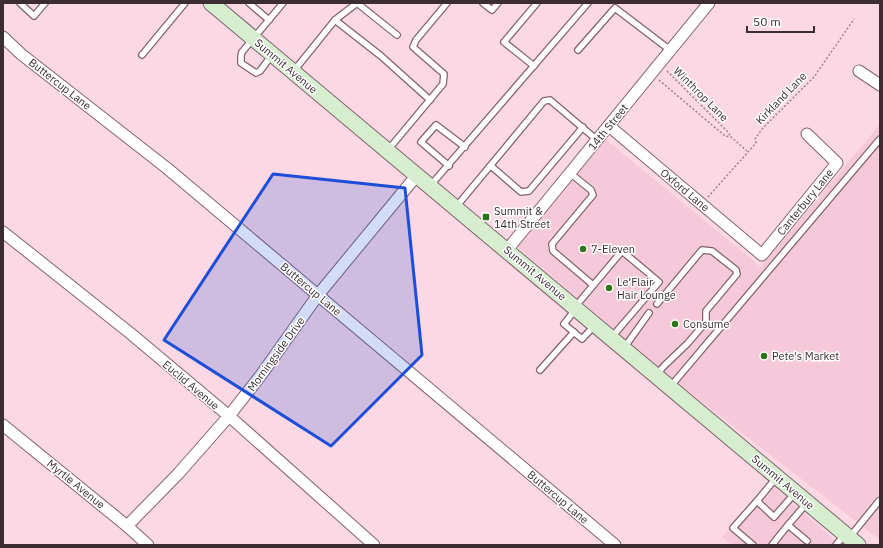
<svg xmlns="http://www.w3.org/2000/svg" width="883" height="548" viewBox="0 0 883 548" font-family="'IBM Plex Sans',sans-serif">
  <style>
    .built { fill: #f6c9da }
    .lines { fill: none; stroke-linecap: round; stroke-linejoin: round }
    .lane-casing { stroke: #83626e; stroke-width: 8 }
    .street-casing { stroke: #83626e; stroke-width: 13 }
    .secondary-casing { stroke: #83626e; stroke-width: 17 }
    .path { stroke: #9d838c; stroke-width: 1.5; stroke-dasharray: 2 2; stroke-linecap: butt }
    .lane { stroke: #fff; stroke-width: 5.5 }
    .street { stroke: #fff; stroke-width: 11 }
    .secondary { stroke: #d4eece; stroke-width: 15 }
    .marked { fill: #1d4ed8; fill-opacity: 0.2; stroke: #1d4ed8; stroke-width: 3; stroke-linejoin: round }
    .poi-dot { fill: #2c7518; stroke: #fff; stroke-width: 1.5 }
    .labels { text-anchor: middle; stroke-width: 3; stroke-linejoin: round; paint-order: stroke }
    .street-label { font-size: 11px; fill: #3b2d32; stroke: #fff }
    .poi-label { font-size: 11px; fill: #3b2d32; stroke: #fff; text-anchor: start }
  </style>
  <rect width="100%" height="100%" fill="#fcd7e4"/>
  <g class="built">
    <polygon points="880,124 880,540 670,377 517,246 604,138 761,267"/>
    <polygon points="768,482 840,545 732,545 722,537"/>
  </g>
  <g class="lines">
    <defs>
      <g id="lane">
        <polyline points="20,3 34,16 45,3"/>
        <polyline points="249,3 269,20"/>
        <polyline points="483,3 492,10 498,3"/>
        <polyline points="335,20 381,56 430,100"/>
        <polyline points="578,50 615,8 670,50"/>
        <polyline points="142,55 185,3"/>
        <polyline points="272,55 260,71 256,73 241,63 241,56 242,52 283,3"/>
        <polyline points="534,66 504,42 537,3"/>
        <polyline points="293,72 335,20 357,3 397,35"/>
        <polyline points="388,150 443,84 444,74 413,47 416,40 447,3"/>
        <polyline points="449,166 421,142 436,125 465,147"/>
        <polyline points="491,166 521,192 529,191 583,127"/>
        <polyline points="570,173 591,190 593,195 552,244 553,251 593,285"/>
        <polyline points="430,186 588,3"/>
        <polyline points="456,207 544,101 550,100 597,140"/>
        <polyline points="575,307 622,251 659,282 611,338"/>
        <polyline points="575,310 564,324 582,339 595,325"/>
        <polyline points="624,348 649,313"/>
        <polyline points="540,370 574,332"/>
        <polyline points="656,375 665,365 687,344 706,322 706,311 737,274 736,270 712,251 702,250 657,304"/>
        <polyline points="670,387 880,139"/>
        <polyline points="776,478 757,501 774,517 795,493"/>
        <polyline points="807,503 788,525 807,541"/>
        <polyline points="849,538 879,501"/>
        <polyline points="753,545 733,528 757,501"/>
        <polyline points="772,545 788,525"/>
        <polyline points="836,545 845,534"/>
      </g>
      <g id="street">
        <polyline points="3,37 21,54 168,169 615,545"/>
        <polyline points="859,71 880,85"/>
        <polyline points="609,126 762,255 837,163 807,134"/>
        <polyline points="3,232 130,333 229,416 374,545"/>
        <polyline points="507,250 709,3"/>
        <polyline points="3,425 127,526 148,545"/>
        <polyline points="127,526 178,474 229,416 261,375 318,295 417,175"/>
      </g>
      <polyline id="secondary" points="211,3 858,545"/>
    </defs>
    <use href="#lane" class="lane-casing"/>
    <use href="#street" class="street-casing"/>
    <use href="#secondary" class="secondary-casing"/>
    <g class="path">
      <polyline points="667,71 727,131 731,137"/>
      <polyline points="659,80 725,136 731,137 747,151"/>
      <polyline points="708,197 756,143 755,139 762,129 814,77 854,19"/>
    </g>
    <use href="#lane" class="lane"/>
    <use href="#street" class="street"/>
    <use href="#secondary" class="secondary"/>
  </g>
  <path class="marked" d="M273,174L405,188L422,355L331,446L164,340Z"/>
  <g class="poi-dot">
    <rect x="482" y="213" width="8" height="8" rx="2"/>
    <circle cx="583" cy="249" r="4"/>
    <circle cx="609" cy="288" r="4"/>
    <circle cx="675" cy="324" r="4"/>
    <circle cx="764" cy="356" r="4"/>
  </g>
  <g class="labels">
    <g class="street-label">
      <text transform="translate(286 66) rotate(40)" y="4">Summit Avenue</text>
      <text transform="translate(60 84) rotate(38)" y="4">Buttercup Lane</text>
      <text transform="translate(701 94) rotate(45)" y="4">Winthrop Lane</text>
      <text transform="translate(781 98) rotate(-46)" y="4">Kirkland Lane</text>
      <text transform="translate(608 127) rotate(-51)" y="4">14th Street</text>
      <text transform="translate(685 190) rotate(40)" y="4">Oxford Lane</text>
      <text transform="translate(805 202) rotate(-51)" y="4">Canterbury Lane</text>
      <text transform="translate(535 273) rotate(40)" y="4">Summit Avenue</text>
      <text transform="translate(311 289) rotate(40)" y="4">Buttercup Lane</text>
      <text transform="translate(276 354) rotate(-54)" y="4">Morningside Drive</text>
      <text transform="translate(191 385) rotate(40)" y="4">Euclid Avenue</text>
      <text transform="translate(783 482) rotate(40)" y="4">Summit Avenue</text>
      <text transform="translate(76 484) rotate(39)" y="4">Myrtle Avenue</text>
      <text transform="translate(558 497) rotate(40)" y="4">Buttercup Lane</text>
    </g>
    <g class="poi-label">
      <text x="494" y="215">Summit &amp;<tspan x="494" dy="13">14th Street</tspan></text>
      <text x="591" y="253">7-Eleven</text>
      <text x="617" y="286">Le’Flair<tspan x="617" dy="13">Hair Lounge</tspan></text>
      <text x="683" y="328">Consume</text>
      <text x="772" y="360">Pete's Market</text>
    </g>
  </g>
  <rect width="883" height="548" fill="none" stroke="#3b2d32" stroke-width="8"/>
  <path d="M747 26v6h67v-6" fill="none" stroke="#3b2d32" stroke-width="2"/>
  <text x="753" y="26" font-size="12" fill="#3b2d32" stroke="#ffffff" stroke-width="3" paint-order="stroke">50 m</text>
</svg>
